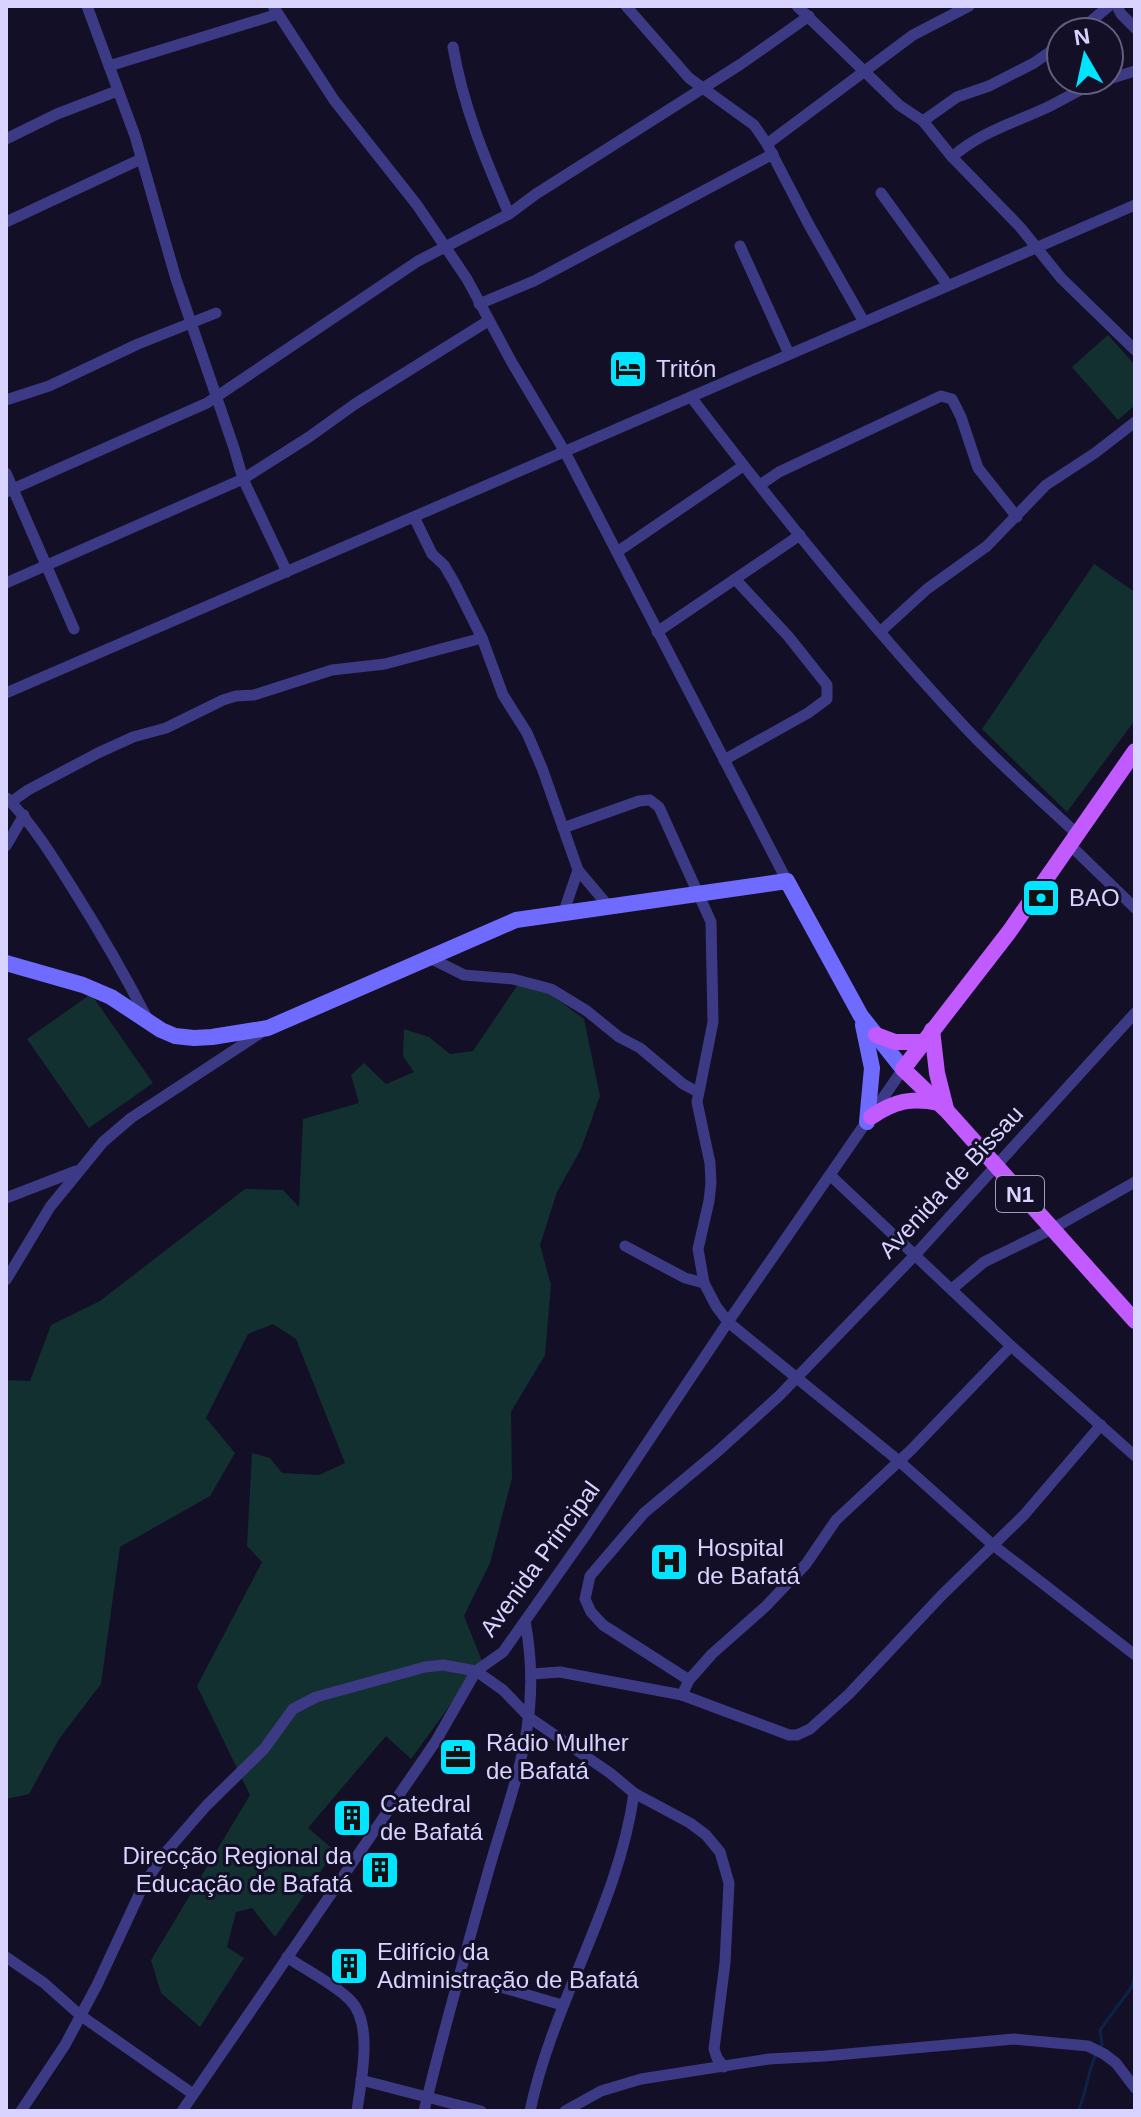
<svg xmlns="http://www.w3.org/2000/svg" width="1141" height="2117" viewBox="0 0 1141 2117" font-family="Helvetica,sans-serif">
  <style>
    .green { fill: #12302f }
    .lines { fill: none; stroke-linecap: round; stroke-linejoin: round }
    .stream { stroke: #0c2248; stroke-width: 3 }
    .street { stroke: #3d3a85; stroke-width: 11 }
    .secondary { stroke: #6f6bff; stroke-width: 16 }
    .primary { stroke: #c25bff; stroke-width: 16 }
    .labels { text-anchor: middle; stroke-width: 6; stroke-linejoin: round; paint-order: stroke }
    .shield { fill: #130f26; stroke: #9e99be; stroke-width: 2 }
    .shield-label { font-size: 22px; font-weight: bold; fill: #d9d4ff }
    .poi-label { font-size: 24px; fill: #d9d4ff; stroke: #130f26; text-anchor: start }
    .street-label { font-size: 24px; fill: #d9d4ff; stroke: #130f26 }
  </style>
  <rect width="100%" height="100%" fill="#130f26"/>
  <g class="green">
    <polygon points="1108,335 1135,365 1135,405 1118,420 1072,367"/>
    <polygon points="1094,564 1135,592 1135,720 1067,812 982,729"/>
    <polygon points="521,980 546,991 584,1019 600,1096 581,1149 557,1192 540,1245 551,1285 545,1355 511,1412 512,1478 490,1563 464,1616 482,1661 411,1759 386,1736 308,1828 335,1851 275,1937 252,1908 236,1912 227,1947 244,1958 200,2027 161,1993 151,1960 250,1795 197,1686 262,1562 247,1546 252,1453 270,1458 282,1473 319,1475 345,1463 296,1339 273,1324 248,1334 206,1418 235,1453 210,1496 120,1547 101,1684 59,1739 29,1794 6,1799 6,1380 30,1381 51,1325 100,1301 245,1189 283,1190 299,1207 303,1119 359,1103 351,1075 364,1063 386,1084 414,1072 403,1056 404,1029 429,1037 450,1054 473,1051"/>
    <polygon points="91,994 153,1083 89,1128 27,1039"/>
  </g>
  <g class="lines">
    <path class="stream" d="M1078,2111C1088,2090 1088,2063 1102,2044L1100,2030L1131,1988L1135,1977"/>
    <g class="street">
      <polyline points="87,6 135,136 176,279 234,448 243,479 287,572"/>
      <polyline points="273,6 334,100 417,205 467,279 511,361 565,452 787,881"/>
      <polyline points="626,6 689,78 754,125 767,144 809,225 864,322"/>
      <polyline points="797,6 899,105 923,121 952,157 1020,227 1061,278 1135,350"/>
      <polyline points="1117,6 1121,14 1135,28"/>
      <polyline points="1078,32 1109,6"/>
      <path d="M453,47C463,106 485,159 509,214"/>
      <polyline points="109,66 278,14"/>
      <polyline points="1109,79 1135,71"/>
      <polyline points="923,121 957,97 989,86 1034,63 1061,44"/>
      <polyline points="6,139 57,114 117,91"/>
      <polyline points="767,144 913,35 969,6"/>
      <path d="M952,157C980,132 1014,123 1048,107C1068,97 1084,86 1106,80"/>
      <polyline points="881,193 947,284"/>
      <polyline points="6,222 141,159"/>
      <polyline points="740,246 789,354"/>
      <polyline points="479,304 534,281 773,154"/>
      <path d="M691,397C777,510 866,621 963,725C998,763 1039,798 1077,834"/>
      <polyline points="6,400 49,386 138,344 216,313"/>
      <polyline points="6,473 74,629"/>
      <polyline points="760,485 779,472 941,396 952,399 961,417 978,468 1017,517"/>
      <polyline points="6,492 207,403 418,261 509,214 536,194 741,64 809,16"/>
      <polyline points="414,517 432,554 444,565 454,582 482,638 503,695 527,733 542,768 578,870 610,908"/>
      <polyline points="617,552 743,466"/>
      <polyline points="6,583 243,479 309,437 355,404 488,321"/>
      <polyline points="657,632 800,535"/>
      <polyline points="880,632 927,589 987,546 1046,485 1095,453 1135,422"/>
      <polyline points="6,693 1135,205"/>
      <polyline points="724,760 808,713 827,699 827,685 788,636 735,579"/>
      <path d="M7,798C34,826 53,857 73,889C100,932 125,975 148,1020"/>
      <polyline points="11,802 28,790 98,753 133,737 166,728 223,700 236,696 254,695 332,670 385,664 482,638"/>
      <polyline points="563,828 639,801 650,800 659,807 711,922 713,1022 697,1102 710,1163 711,1183 709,1201 698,1249 704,1283 716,1306 728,1322 899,1461 993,1545 1135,1655"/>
      <polyline points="1070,845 1135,908"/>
      <polyline points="6,846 24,815"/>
      <polyline points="563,914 578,870"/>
      <polyline points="428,957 464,975 513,979 551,989 587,1011 619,1037 640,1048 683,1084 698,1092"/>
      <polyline points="830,1175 1011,1346 1135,1456"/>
      <polyline points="6,1198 76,1171"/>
      <polyline points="625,1246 685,1278 704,1283"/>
      <polyline points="6,1280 50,1207 103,1142 131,1118 265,1030"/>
      <polyline points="952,1289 984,1262 1052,1229 1135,1182"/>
      <polyline points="532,1674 560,1672 682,1695 789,1735 797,1735 810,1729 849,1694 941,1596 1024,1515 1101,1425"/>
      <polyline points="689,1680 712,1654 766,1606 806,1564 836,1520 911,1450 1011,1346"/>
      <polyline points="682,1695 689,1680 603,1625 591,1612 585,1599 590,1576 644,1513 717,1452 779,1396 915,1255 1135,1013"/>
      <polyline points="6,1957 44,1983 80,2015 193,2094"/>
      <path d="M287,1957C307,1971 333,1983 350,2000C374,2024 361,2080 357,2111"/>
      <polyline points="460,1975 562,2005"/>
      <polyline points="361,2080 481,2111"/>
      <polyline points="21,2111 65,2045 97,1985 144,1884 166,1852 206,1806 264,1749 293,1709 316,1697 425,1667 443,1665 476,1671 503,1690 530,1718 610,1773 634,1793 690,1823 706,1835 720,1852 729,1883 725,1963 714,2049 717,2058 724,2067"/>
      <polyline points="182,2111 436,1741 476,1671 503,1652 587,1533 728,1322 903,1069"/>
      <path d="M424,2111C443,2032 465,1954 487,1876C513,1784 544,1719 525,1621"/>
      <path d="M530,2111C553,2001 619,1904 634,1793"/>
      <polyline points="565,2111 601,2091 641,2079 769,2059 825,2056 1014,2039 1088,2046 1104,2054 1116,2063 1135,2088"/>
    </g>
    <g class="secondary">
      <polyline points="6,963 83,985 111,997 161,1030 175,1036 194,1038 212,1037 268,1028 516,920 787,881 861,1016 903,1069"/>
      <polyline points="863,1025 872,1068 867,1122"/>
    </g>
    <g class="primary">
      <polyline points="1135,751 1009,932 903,1069 947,1111 1135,1321"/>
      <polyline points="932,1030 937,1073 946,1109"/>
      <polyline points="876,1035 895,1042 924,1042"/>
      <path d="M871,1117C894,1101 912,1097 939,1103"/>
    </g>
  </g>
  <defs>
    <symbol id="hotel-square" viewBox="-11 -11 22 22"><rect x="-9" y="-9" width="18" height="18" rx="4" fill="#00e5ff" stroke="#130f26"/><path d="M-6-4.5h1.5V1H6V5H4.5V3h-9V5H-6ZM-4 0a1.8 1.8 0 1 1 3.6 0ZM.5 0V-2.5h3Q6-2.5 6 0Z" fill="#111"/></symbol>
    <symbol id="bank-square" viewBox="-11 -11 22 22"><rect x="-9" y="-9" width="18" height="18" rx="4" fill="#00e5ff" stroke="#130f26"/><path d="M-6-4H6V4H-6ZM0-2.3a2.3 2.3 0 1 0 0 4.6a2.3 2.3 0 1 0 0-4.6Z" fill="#111"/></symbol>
    <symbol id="hospital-square" viewBox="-11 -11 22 22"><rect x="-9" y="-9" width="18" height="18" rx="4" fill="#00e5ff" stroke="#130f26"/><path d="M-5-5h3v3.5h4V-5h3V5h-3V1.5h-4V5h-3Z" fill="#111"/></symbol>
    <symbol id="office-square" viewBox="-11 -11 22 22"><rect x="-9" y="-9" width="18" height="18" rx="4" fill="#00e5ff" stroke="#130f26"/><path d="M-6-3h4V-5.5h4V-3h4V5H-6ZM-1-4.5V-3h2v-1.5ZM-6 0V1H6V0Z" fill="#111"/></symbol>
    <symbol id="building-square" viewBox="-11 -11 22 22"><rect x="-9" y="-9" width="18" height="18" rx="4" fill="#00e5ff" stroke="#130f26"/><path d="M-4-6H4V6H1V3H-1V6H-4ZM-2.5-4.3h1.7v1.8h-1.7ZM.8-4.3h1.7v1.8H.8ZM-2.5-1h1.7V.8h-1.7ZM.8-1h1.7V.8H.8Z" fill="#111"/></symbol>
  </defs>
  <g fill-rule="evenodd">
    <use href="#hotel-square" x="606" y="347" width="44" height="44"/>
    <use href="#bank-square" x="1019" y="876" width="44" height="44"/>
    <use href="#hospital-square" x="647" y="1540" width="44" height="44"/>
    <use href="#office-square" x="436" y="1735" width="44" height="44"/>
    <use href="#building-square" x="330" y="1796" width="44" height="44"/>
    <use href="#building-square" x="358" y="1848" width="44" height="44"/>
    <use href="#building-square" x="327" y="1944" width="44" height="44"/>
  </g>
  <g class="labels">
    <rect class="shield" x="996" y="1176" width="48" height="36" rx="6"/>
    <g class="shield-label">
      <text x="1020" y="1202">N1</text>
    </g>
    <g class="poi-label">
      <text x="656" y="377">Tritón</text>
      <text x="1069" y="906">BAO</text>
      <text x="697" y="1556">Hospital<tspan x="697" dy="28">de Bafatá</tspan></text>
      <text x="486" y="1751">Rádio Mulher<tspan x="486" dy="28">de Bafatá</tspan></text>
      <text x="380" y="1812">Catedral<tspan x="380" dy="28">de Bafatá</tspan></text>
      <text x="352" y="1864" text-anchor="end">Direcção Regional da<tspan x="352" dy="28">Educação de Bafatá</tspan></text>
      <text x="377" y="1960">Edifício da<tspan x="377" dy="28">Administração de Bafatá</tspan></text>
    </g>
    <g class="street-label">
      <text transform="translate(951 1182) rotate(-47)" y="8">Avenida de Bissau</text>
      <text transform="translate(540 1559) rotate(-54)" y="8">Avenida Principal</text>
    </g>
  </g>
  <rect width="1141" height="2117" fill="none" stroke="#d9d4ff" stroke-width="16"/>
  <g transform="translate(1085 56) rotate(351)"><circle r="38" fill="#130f26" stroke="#625e7d" stroke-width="2"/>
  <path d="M0-6L14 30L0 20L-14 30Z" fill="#00e5ff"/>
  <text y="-12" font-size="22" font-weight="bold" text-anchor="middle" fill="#d9d4ff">N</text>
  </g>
</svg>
